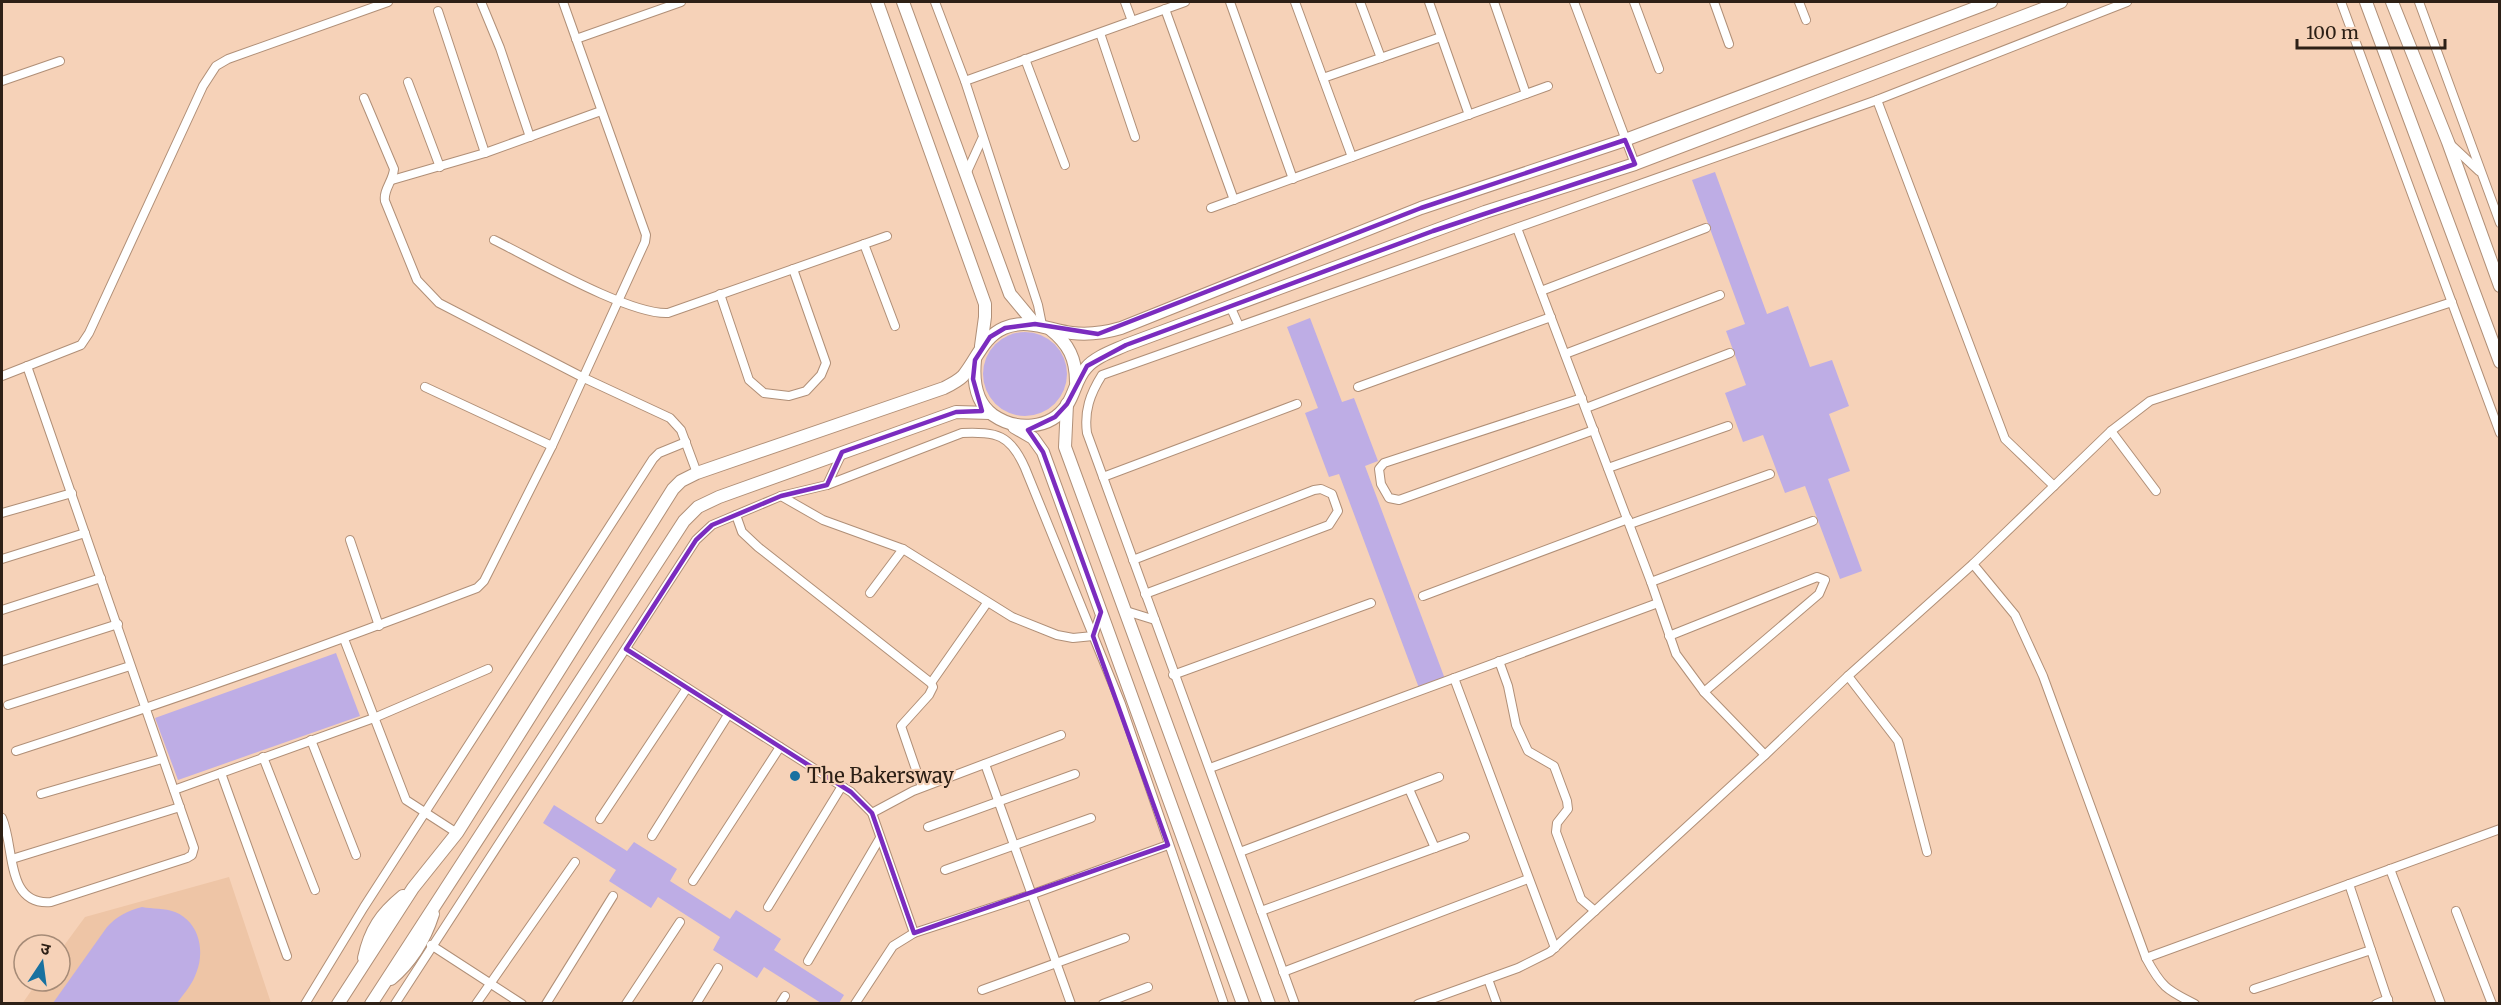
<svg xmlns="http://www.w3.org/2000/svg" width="2501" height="1005" viewBox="0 0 2501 1005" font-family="Merriweather,'Noto Sans Devanagari',serif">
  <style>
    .built { fill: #eec5a6 }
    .green { fill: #beade5 }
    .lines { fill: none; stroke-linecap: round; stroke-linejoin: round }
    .street-casing { stroke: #b08f77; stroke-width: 10 }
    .secondary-casing { stroke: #b08f77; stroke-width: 14 }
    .street { stroke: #fff; stroke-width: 8 }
    .secondary { stroke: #fff; stroke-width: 12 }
    .marked { fill: none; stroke: #7b2cbf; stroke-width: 4.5; stroke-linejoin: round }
    .poi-dot { fill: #1871a0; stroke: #f6d2b8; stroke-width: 2 }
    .labels { text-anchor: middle; stroke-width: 4.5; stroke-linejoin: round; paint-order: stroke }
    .poi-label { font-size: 20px; fill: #2d2016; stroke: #f6d2b8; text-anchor: start }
  </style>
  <rect width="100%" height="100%" fill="#f6d2b8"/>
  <polygon class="built" points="229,877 271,1003 22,1004 38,981 60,981 60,951 85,917"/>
  <g class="green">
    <polygon points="1715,172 1767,314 1788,306 1810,367 1832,360 1849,406 1829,414 1850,471 1828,479 1862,571 1840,579 1805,486 1785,493 1763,435 1743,442 1725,393 1746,385 1726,331 1745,324 1692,180"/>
    <polygon points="1310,318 1342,402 1354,398 1378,461 1365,466 1445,679 1419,688 1339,474 1329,477 1305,413 1318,408 1287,327"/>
    <circle cx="1025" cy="374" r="42"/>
    <polygon points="336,653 360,716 178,780 155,718"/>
    <polygon points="554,805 627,851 634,842 677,869 670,881 730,919 736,910 781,939 774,950 844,995 839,1003 821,1003 764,967 757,978 713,950 720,937 658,897 651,908 609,881 616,870 543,823"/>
    <path d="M142,907C152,909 165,908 175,912C200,922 206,953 195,976C191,986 183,995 177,1003H53L107,927C117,916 127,911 142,907Z"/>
  </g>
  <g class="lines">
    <defs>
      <g id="street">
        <polyline points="481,2 500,48 530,137"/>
        <polyline points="935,2 965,81 1038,305 1042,325"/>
        <polyline points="1125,2 1132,21"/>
        <polyline points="1230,2 1293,179"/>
        <polyline points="1295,2 1352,157"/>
        <polyline points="1360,2 1381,58"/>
        <polyline points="1429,2 1469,115"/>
        <polyline points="1494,2 1526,94"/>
        <polyline points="1574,2 1635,164"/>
        <polyline points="1634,2 1659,69"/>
        <polyline points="1714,2 1729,44"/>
        <polyline points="1799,2 1806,20"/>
        <polyline points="2341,2 2500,433"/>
        <polyline points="2419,2 2500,223"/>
        <polyline points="1165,9 1234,200"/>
        <polyline points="438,11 485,153"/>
        <polyline points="1100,33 1135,137"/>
        <polyline points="576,39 681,2"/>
        <polyline points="1025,59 1065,165"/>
        <polyline points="1323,78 1441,37"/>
        <polyline points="2,81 60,61"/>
        <polyline points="965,81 1185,2"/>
        <polyline points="408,82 440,167"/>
        <path d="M364,98L394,169C393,181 383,190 385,201L417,280L439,303L584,378L670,418L681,430L697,473"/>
        <polyline points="1877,100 2005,439 2054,486"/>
        <polyline points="2449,143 2479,171"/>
        <polyline points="966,174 982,139"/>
        <polyline points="392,180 485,153 601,111"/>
        <polyline points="1211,208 1548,86"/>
        <polyline points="1517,228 1651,582 1676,654 1704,692 1765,755"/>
        <path d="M494,240C533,259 629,315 668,313L887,236"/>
        <polyline points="864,244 895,326"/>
        <polyline points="1541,291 1706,228"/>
        <polyline points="720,294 749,380 764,393 789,396 806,391 821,375 826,363 793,269"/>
        <polyline points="1230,306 1239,326"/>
        <polyline points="1565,354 1720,295"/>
        <polyline points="2,376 81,345 89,333 203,86 216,66 228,59 388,2"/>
        <polyline points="425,387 552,446"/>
        <polyline points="1358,387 1551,317"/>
        <polyline points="1582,398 1384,463 1379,469 1381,484 1389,498 1399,500 1594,430"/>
        <polyline points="1586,408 1730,353"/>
        <polyline points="2111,431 2156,491"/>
        <polyline points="1608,468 1728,426"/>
        <polyline points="1103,477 1297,404"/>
        <polyline points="827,485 842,453"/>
        <polyline points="781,496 823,520 903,549 1012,617 1057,635 1073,638 1093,636 1101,613"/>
        <polyline points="2,513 72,493"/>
        <polyline points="736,515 742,532 758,547 931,683 933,687 929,695 901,726 922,787"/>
        <polyline points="1630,524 1770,474"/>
        <polyline points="350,540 379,626"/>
        <polyline points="2,559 85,533"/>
        <polyline points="1133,560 1314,490 1321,489 1332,494 1338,511 1329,525 1145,594"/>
        <path d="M1973,564L2015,615L2043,676L2146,958C2161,986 2166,990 2195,1004"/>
        <polyline points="1651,582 1813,521"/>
        <polyline points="870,593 903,549"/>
        <polyline points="1423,596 1628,519"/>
        <polyline points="2,610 101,578"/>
        <polyline points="1126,611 1155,620"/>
        <polyline points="1669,636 1817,577 1825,580 1819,594 1704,692"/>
        <polyline points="344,639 406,800 457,833"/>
        <polyline points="626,649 851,792 872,813 914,933"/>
        <polyline points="2,661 118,624"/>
        <polyline points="1499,661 1508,686 1516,725 1528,751 1554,766 1567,801 1568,809 1557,823 1556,832 1581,899 1595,911"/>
        <polyline points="1173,675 1371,603"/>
        <polyline points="1848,676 1898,741 1927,852"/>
        <polyline points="1454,678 1555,948"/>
        <polyline points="931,683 987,603"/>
        <polyline points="8,705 130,666"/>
        <polyline points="311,740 356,855"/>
        <path d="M16,751C172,701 325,646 477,588L484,581L552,446L645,242L646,235L563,2"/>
        <polyline points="263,757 315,890"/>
        <polyline points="985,764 1071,1004"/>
        <polyline points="1210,768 1658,603"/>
        <polyline points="221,773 287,956"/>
        <polyline points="1409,789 1435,848"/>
        <polyline points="174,790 374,718 488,669"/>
        <polyline points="41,794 162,759"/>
        <polyline points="872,813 913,791 1061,735"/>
        <path d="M2,818C15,846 5,906 51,902L187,858L192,855L194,848L27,366"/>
        <polyline points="600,819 687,688"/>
        <polyline points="928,827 1075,774"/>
        <polyline points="652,836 728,715"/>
        <polyline points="1240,852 1439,777"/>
        <polyline points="12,859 180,807"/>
        <polyline points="2390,869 2441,1004"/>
        <polyline points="945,870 1091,818"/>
        <polyline points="693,881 780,747"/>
        <polyline points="2349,884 2389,1004"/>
        <polyline points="768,907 842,786"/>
        <polyline points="1261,911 1465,837"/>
        <polyline points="2456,911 2492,1004"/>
        <polyline points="431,945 522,1004"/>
        <polyline points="2146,958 2500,829"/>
        <polyline points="808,961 880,838"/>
        <polyline points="1283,972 1528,879"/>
        <polyline points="1488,979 1497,1004"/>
        <polyline points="2254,989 2371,950"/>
        <polyline points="982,990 1125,938"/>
        <polyline points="305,1004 364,907 653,459 659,453 686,442"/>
        <path d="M395,1004L696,540L712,525L781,496L827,485L962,433C997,432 1010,434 1025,468L1121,704L1224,1004"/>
        <polyline points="476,1004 575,862"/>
        <polyline points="546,1004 613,896"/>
        <polyline points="626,1004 680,922"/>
        <polyline points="696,1004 718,968"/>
        <polyline points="780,1004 785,996"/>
        <polyline points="855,1004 893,946 914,933 1033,894 1168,845"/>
        <polyline points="1103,1004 1148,987"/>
        <path d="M1295,1004L1087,433C1084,411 1090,394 1102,375L1877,100L2127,2"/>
        <polyline points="1418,1004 1518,968 1550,952 1765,755 1848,676 1973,564 2111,431 2150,401 2452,302"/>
        <polyline points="2376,1004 2388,999"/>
      </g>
      <g id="secondary">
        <polyline points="877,2 985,304 985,317 981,346"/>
        <polyline points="903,2 1010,294 1035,324"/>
        <polyline points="2366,2 2500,362"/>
        <polyline points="2392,2 2448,142 2500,286"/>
        <path d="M1050,329C1069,344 1076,359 1076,382"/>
        <path d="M975,360C973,380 975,402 993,415C1016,431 1050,430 1067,405C1075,393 1076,379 1086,368C1095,357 1113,351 1126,345L1485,212L1635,164L2061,2"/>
        <polyline points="1067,404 1065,447 1269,1004"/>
        <polyline points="1014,427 1033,438 1043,452 1243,1004"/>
        <path d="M364,958C370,930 381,914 403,896"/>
        <path d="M391,979C411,962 425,939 433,914"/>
        <path d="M338,1004L413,888L457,833L673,489L681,481L697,473L944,388C950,385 958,381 963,376C977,359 983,337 1004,328C1027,318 1049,330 1072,333C1089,335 1104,333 1121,328L1421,208L1625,140L1991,2"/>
        <polyline points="371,1004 684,521 698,507 719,497 956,412 990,413"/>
      </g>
    </defs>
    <use href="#street" class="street-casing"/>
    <use href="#secondary" class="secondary-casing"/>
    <use href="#street" class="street"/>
    <use href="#secondary" class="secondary"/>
  </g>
  <path class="marked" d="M1625,140L1635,164L1433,231L1126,345L1087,366L1067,404L1055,417L1028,430L1043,452L1101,612L1093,636L1168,845L914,933L872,813L851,792L626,649L696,540L712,525L781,496L827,485L842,452L956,412L982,411L973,379L975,360L990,337L1005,328L1035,324L1098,334L1421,208Z"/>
  <circle class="poi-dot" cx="795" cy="776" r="6"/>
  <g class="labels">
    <g class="poi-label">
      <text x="807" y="783">The Bakersway</text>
    </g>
  </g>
  <rect width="2501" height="1005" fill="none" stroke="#2d2016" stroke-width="6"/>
  <g transform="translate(42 963) rotate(13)"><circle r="28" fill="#f6d2b8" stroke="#a68b77" stroke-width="1.5"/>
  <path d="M0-4.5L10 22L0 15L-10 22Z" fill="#1871a0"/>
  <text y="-9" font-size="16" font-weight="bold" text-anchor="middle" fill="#2d2016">उ</text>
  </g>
  <path d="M2297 39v9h148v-9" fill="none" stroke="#2d2016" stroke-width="3"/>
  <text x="2306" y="39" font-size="18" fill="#2d2016" stroke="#f6d2b8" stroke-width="4.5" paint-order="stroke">100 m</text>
</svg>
